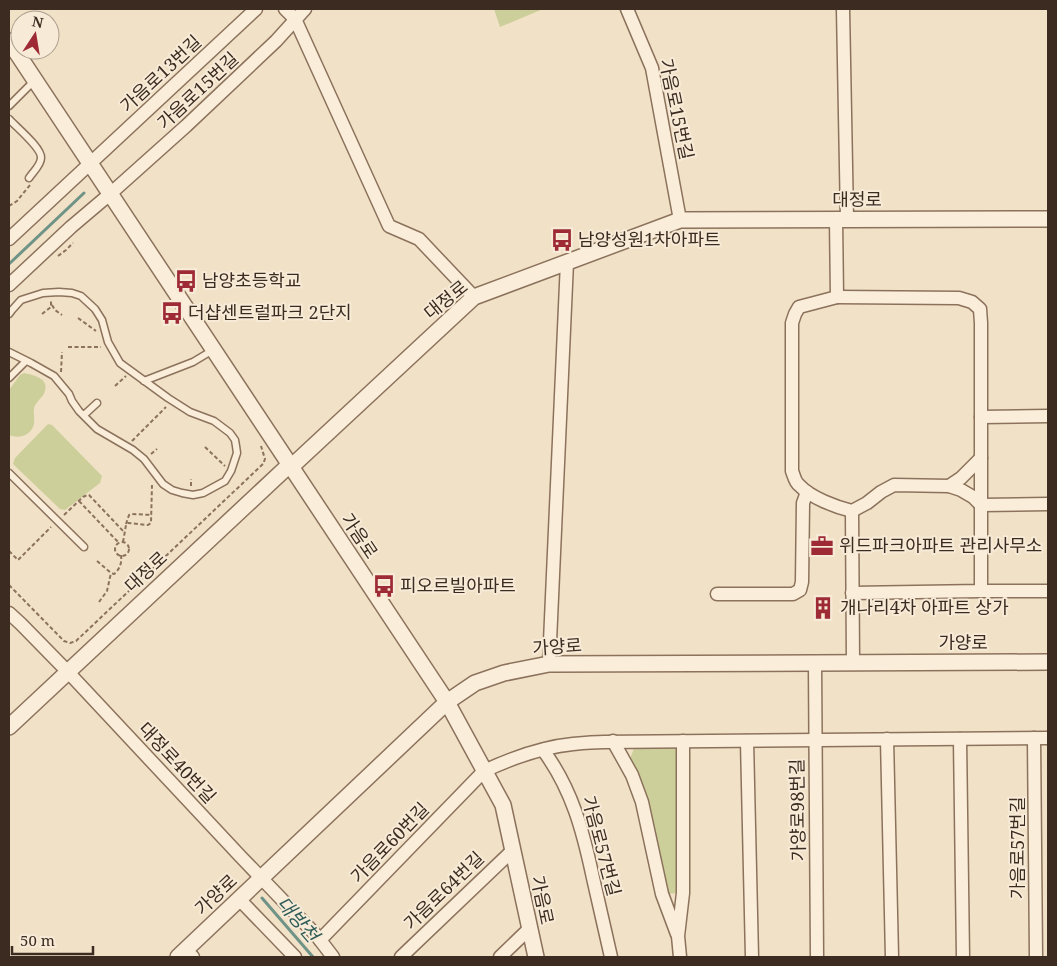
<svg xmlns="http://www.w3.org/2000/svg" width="1057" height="966" viewBox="0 0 1057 966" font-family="'Noto Serif','Noto Sans KR',serif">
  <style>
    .green { fill: #cdcf9a }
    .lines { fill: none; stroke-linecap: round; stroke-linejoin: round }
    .stream { stroke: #6f9387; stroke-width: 3 }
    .service-casing { stroke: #8c725c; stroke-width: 9 }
    .minor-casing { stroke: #8c725c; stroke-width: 15 }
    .tertiary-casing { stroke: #8c725c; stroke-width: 18 }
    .path { stroke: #8c725c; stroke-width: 2; stroke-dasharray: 4 2.5; stroke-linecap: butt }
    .service { stroke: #faeedb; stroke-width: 6 }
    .minor { stroke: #faeedb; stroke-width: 12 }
    .tertiary { stroke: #faeedb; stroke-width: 15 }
    .labels { text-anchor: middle; stroke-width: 4; stroke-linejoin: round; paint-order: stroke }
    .street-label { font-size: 18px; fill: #3c2b20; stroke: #f7ebd7 }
    .poi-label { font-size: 18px; fill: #3c2b20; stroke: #f7ebd7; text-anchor: start }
    .water-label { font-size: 19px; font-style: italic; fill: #2f5c56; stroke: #f7ebd7 }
  </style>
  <rect width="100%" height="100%" fill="#f0e1c7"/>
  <g class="green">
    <polygon points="494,9 543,9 500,27"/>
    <path d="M24,373C33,375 49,378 45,391C43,398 36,401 34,408C33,413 35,418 34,424C31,436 19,439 9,435V390L20,375Z"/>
    <polygon points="48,424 52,425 102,476 100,483 65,510 60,509 13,464 15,458"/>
    <polygon points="637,741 683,741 683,893 662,894 627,766"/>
  </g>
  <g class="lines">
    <g class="stream">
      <polyline points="9,264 84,193"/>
      <polyline points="262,898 313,957"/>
    </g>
    <defs>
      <g id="service">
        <polyline points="9,106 35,80"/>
        <path d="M9,119C16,127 42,148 41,158C41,165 33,172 29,178"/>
        <polyline points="9,314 12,310 21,300 43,293 59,292 72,293 81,296 95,309 102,320 108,342 120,363 168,398 190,412 214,421 230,433 235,440 236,446 237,453 231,471 225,481 203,493 193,495 182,493 172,490 163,484 144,459 133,450 97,429 79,411 72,401 69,394 54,376 31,363 9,352"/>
        <polyline points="9,378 26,361"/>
        <polyline points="144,381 193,362 213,350"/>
        <polyline points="84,415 97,403"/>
        <polyline points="9,473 84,547"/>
      </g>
      <g id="minor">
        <polyline points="285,9 295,19 389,226 419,239 474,297"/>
        <polyline points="627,9 652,68 680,220"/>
        <polyline points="843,9 847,219"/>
        <path d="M836,219L837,297L799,307L795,314L792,323V471C794,476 795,482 799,485C811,498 836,507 852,511L867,503L881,492L894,485L949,486L961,490L973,497L981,505L1048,504"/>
        <polyline points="9,239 256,9"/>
        <polyline points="9,285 71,227 110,194 186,126 276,41 305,9"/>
        <polyline points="837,297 959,298 972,302 980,309 981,323 981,591 852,593"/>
        <polyline points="981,417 1048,416"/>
        <polyline points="949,486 961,478 981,458"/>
        <polyline points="852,511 853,663"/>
        <polyline points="981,591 1048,591"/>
        <polyline points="717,594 793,594 800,590 802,582 803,503 807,492"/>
        <polyline points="9,613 21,624 68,672 241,857 317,936 333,957"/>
        <polyline points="815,663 817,957"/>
        <polyline points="549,664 567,262"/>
        <polyline points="1034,738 1036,957"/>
        <polyline points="887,739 892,957"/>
        <polyline points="960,739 963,957"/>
        <polyline points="613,741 632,775 642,802 662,894 677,934"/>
        <polyline points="747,741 752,957"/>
        <path d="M543,750C572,789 583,831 593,878C599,904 605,931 611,957"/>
        <polyline points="239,899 295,957"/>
        <path d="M320,940L484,771C512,758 542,747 573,744C583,743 594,742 604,742L1048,738"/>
        <polyline points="186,950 193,957"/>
        <polyline points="401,957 512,851"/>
        <polyline points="500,957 529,929"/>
        <polyline points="680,957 678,936 683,893 683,741"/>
      </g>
      <g id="tertiary">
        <polyline points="9,41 447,702 503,805 536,957"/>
        <polyline points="9,727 286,468 291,467 474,297 680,220 1048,219"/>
        <polyline points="178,957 447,702 475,683 504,673 549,664 1048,662"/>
      </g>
    </defs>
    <use href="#service" class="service-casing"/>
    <use href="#minor" class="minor-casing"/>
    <use href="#tertiary" class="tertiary-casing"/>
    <g class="path">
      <polyline points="9,206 17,201 30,185"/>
      <polyline points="58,256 66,250 73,243"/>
      <polyline points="52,305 55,310 62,315"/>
      <polyline points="42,314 51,307 51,300"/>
      <polyline points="78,318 96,331"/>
      <polyline points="68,347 101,347"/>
      <polyline points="61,372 62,352"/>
      <polyline points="115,386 126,376"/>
      <polyline points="132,441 166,407"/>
      <polyline points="205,447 225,466"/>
      <polyline points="151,454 157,449"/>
      <polyline points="191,486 191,479"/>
      <polyline points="79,501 119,543"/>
      <polyline points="64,515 83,497 87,495 89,495 125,533"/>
      <polyline points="126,524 129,515 132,514 152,515"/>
      <polyline points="123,542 126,525 128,523 148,525 151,523 152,485"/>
      <circle cx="122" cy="549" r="7"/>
      <polyline points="9,551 18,560 51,527"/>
      <path d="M97,561L111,573L114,574C120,569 122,563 121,555"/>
      <polyline points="9,585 64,641 70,643 76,641 263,464 265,459 261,446"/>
      <polyline points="99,602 107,591 111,573"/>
    </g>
    <use href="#service" class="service"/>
    <use href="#minor" class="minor"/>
    <use href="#tertiary" class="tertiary"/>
  </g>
  <defs>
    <symbol id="bus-bare" viewBox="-9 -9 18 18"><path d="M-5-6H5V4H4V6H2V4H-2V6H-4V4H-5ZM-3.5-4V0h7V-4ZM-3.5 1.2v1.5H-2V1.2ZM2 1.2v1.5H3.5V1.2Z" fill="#9d2a34" stroke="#f7ebd7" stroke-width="2.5" paint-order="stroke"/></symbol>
    <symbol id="office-bare" viewBox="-9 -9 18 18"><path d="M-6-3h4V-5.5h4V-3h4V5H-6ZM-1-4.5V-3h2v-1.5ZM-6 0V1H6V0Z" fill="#9d2a34" stroke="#f7ebd7" stroke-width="2.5" paint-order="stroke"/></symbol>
    <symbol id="building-bare" viewBox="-9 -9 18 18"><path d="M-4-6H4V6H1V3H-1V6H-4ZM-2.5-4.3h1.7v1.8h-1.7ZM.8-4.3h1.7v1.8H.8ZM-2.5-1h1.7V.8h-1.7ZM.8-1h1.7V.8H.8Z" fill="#9d2a34" stroke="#f7ebd7" stroke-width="2.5" paint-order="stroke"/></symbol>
  </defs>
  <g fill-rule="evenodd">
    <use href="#bus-bare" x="546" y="224" width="32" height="32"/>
    <use href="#bus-bare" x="170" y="265" width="32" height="32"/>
    <use href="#bus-bare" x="156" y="297" width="32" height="32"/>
    <use href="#office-bare" x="806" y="530" width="32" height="32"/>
    <use href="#bus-bare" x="368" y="570" width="32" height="32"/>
    <use href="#building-bare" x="807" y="592" width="32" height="32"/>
  </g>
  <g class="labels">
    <g class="street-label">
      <text transform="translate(161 74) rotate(-43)" y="6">가음로13번길</text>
      <text transform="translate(198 91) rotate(-43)" y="6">가음로15번길</text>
      <text transform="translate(676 109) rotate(78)" y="6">가음로15번길</text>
      <text x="857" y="206">대정로</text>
      <text transform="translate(446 300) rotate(-39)" y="6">대정로</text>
      <text transform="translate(359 536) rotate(56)" y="6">가음로</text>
      <text transform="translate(146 572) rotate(-43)" y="6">대정로</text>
      <text x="963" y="649">가양로</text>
      <text transform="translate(557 647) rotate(-4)" y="6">가양로</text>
      <text transform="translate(177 763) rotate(47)" y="6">대정로40번길</text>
      <text transform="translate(798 810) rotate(-91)" y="6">가양로98번길</text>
      <text transform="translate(390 843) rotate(-46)" y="6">가음로60번길</text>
      <text transform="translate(601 846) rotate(75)" y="6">가음로57번길</text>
      <text transform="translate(1018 848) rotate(-90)" y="6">가음로57번길</text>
      <text transform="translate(444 891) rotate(-44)" y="6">가음로64번길</text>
      <text transform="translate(216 895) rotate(-43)" y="6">가양로</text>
      <text transform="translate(542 900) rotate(78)" y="6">가음로</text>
    </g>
    <g class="poi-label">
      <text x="578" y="246">남양성원1차아파트</text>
      <text x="202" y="287">남양초등학교</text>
      <text x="188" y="319">더샵센트럴파크 2단지</text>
      <text x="839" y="552">위드파크아파트 관리사무소</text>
      <text x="400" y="592">피오르빌아파트</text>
      <text x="840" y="614">개나리4차 아파트 상가</text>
    </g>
    <g class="water-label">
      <text transform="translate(298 919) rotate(49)" y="7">대방천</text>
    </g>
  </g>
  <rect width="1057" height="966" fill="none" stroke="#3c2b20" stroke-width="20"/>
  <g transform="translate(35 35) rotate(12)"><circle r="24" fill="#f7ebd7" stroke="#ac9e8e"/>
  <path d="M0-4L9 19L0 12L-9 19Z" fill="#9d2a34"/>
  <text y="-8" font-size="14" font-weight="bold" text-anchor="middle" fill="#3c2b20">N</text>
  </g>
  <path d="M12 946v8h81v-8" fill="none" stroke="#3c2b20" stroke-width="2.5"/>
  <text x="20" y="946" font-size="15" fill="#3c2b20" stroke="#f7ebd7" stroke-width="4" paint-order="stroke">50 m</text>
</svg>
